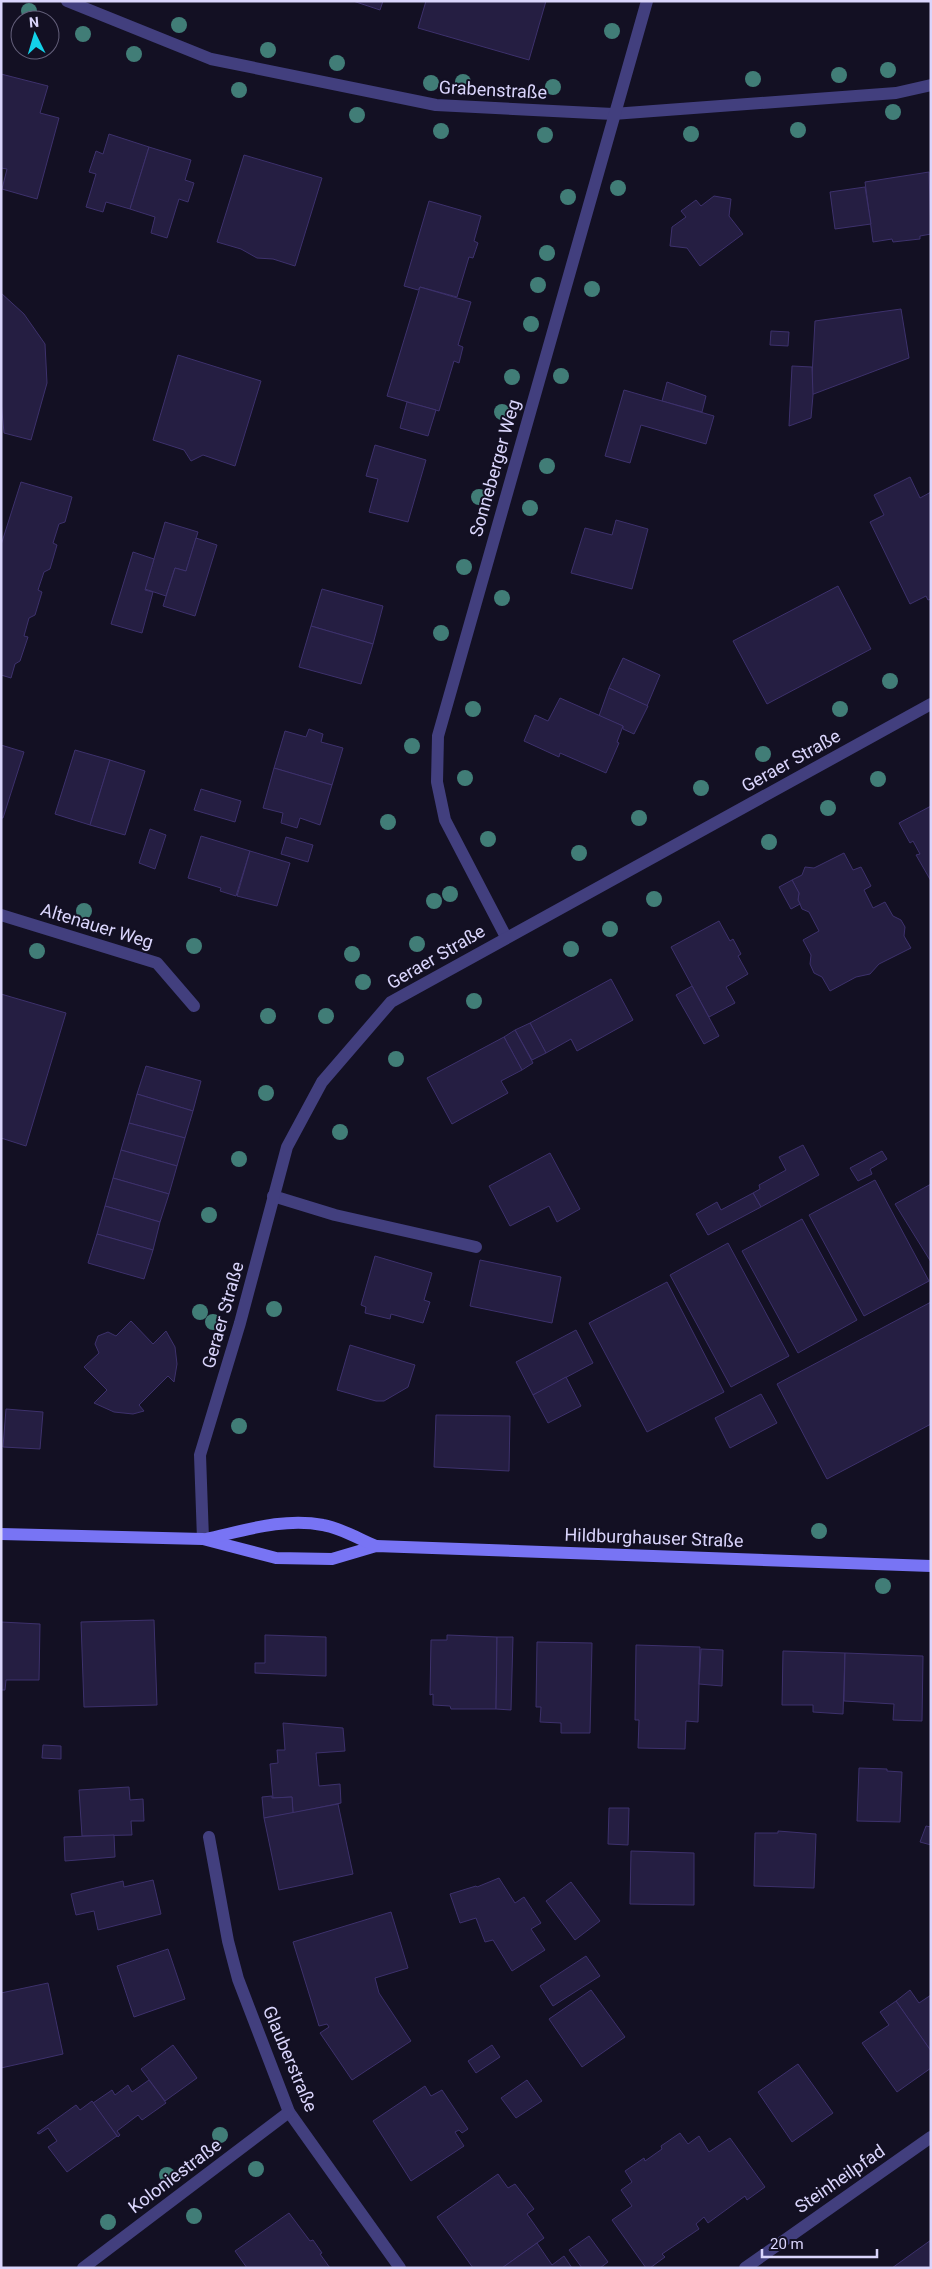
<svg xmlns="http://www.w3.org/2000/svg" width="932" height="2269" viewBox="0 0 932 2269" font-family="Roboto,sans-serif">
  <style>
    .building { fill: #251e42; stroke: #3d316c }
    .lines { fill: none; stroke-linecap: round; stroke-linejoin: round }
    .service { stroke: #423f7e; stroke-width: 12 }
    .minor { stroke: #423f7e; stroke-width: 12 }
    .secondary { stroke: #7874f4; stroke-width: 12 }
    .tree { fill: #417d77 }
    .labels { text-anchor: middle; stroke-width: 4; stroke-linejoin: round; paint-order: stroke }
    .street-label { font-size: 18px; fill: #dad5fc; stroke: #131023 }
  </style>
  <rect width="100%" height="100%" fill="#131023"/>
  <g class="building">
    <polygon points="353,1 383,1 380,10"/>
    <polygon points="426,1 546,1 529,60 418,28"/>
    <polygon points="1,74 48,86 40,113 59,118 37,199 2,189 7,169 1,168"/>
    <polygon points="109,134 149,147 130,209 106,202 103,212 86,207 96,174 89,172 96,151 103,154"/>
    <polygon points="149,147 191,160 185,180 194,183 188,202 179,199 167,238 151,233 155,217 130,209"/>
    <polygon points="244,155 322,178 295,266 273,259 257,258 241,249 217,242"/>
    <polygon points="929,172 931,234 920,236 920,239 893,242 892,239 873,242 865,182"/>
    <polygon points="865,187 871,224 835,229 830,192"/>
    <polygon points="714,196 731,199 729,216 743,234 700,266 687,248 670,246 672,227 686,217 681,211 696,200 701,206"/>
    <polygon points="429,201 481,216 474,241 478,243 473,258 469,257 457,297 420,287 418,290 404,286"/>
    <polygon points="420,287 471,302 458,345 463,347 459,363 454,361 439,411 387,396"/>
    <polygon points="1,293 24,314 45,344 47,383 31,440 4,433 1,401"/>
    <polygon points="901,309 909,358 811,395 815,321"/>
    <polygon points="771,331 789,332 788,346 770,345"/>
    <polygon points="178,355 261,381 235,466 203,455 191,461 184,450 153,440"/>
    <polygon points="792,366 812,367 813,395 811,418 789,426"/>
    <polygon points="667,382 706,396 702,412 662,401"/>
    <polygon points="624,390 714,416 706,444 641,425 630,463 605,456"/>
    <polygon points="407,402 436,410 428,436 400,428"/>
    <polygon points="375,445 426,460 408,522 369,512 378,479 366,476"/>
    <polygon points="910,477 920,498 931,492 931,599 928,600 926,596 910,604 870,522 884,515 874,495"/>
    <polygon points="21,482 72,497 65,522 59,524 53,543 57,545 50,569 44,572 38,590 42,592 35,615 29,618 24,636 28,637 20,661 15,664 11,678 1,675 1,545"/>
    <polygon points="616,520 648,529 632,589 571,573 585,528 612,535"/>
    <polygon points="165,522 198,532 186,571 175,568 166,596 145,589"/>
    <polygon points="196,538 217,545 195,616 163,606 175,568 186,571"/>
    <polygon points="133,552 154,559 145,590 153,592 142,633 111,624"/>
    <polygon points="838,586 871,649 767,704 733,641"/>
    <polygon points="322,589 383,606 373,644 311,626"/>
    <polygon points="311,626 373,644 361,684 299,667"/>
    <polygon points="623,658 660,675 647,706 609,688"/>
    <polygon points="609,688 648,706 634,734 623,729 623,726 599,716"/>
    <polygon points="560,698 623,726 617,742 619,743 606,773 560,753 559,757 524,741 535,715 548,721"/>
    <polygon points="309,729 323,734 321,742 343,748 332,785 274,768 285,731 306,737"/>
    <polygon points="1,745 24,752 3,818 1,818"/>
    <polygon points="75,750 110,760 90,825 55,814"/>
    <polygon points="110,760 145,771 125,835 90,825"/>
    <polygon points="274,768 332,785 320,825 300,818 297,828 281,823 283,813 263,808"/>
    <polygon points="201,789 241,801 235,822 194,810"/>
    <polygon points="931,806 931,881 916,855 920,854 913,841 910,843 899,823"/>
    <polygon points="150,829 166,835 155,869 139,863"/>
    <polygon points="201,836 250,851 236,896 220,891 221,888 188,878"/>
    <polygon points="286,837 313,845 308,862 281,854"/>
    <polygon points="250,851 290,863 277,906 237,896"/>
    <polygon points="844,853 853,870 861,867 871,886 864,890 873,908 885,902 893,916 901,920 905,927 904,936 911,948 879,964 870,974 856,977 830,991 822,977 814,973 810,964 811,955 803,940 819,931 809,912 802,909 800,904 798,900 799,893 792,880 802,875 805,867 814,868"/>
    <polygon points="792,880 799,893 798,900 800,904 791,909 779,887"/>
    <polygon points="719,921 730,941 733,939 741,954 738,956 748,974 726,987 735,1003 709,1017 671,947"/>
    <polygon points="611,979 633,1020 577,1051 571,1039 546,1053 530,1023"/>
    <polygon points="692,986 719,1036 704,1044 676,995"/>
    <polygon points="1,994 66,1013 26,1146 1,1138"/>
    <polygon points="530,1023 546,1053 532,1060 515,1030"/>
    <polygon points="515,1030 533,1063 522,1070 504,1037"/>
    <polygon points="504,1037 522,1070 501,1081 508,1093 452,1124 427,1078"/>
    <polygon points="146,1066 201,1081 193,1111 137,1094"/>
    <polygon points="137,1094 193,1111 185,1138 129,1123"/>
    <polygon points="129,1123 185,1138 177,1166 121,1150"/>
    <polygon points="803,1145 819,1175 761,1207 753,1193 760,1189 759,1185 786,1170 779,1157"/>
    <polygon points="121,1150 177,1166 169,1194 113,1178"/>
    <polygon points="882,1151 887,1159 870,1169 872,1174 858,1181 850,1168"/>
    <polygon points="550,1153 580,1209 557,1222 549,1206 510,1226 489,1186"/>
    <polygon points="113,1178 169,1194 160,1222 105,1206"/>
    <polygon points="875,1180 929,1281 864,1316 809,1215"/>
    <polygon points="931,1184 931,1262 895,1204"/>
    <polygon points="753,1193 761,1207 708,1235 696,1214 717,1202 721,1210"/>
    <polygon points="105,1206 160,1222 153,1250 97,1234"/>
    <polygon points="802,1219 857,1320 798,1353 742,1251"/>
    <polygon points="97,1234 153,1250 144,1279 88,1263"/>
    <polygon points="728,1243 789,1356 731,1387 670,1275"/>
    <polygon points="375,1256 432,1273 424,1300 430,1302 423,1323 391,1314 390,1319 365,1313 366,1307 361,1305"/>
    <polygon points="480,1260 561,1277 552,1323 470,1306"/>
    <polygon points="667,1282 724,1392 647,1432 589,1323"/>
    <polygon points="931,1302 931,1424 827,1479 777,1384"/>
    <polygon points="131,1321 153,1344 166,1331 175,1347 177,1364 174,1382 168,1376 139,1405 144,1411 133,1414 114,1412 94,1403 107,1390 84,1367 99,1353 95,1344 98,1336 108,1332 116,1336"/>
    <polygon points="576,1330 593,1363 533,1395 516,1362"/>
    <polygon points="350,1345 415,1365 408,1387 384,1401 376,1401 337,1390"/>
    <polygon points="566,1377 581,1406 548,1423 533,1395"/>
    <polygon points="761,1394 777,1423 730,1448 715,1418"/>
    <polygon points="6,1409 43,1412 40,1449 3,1447"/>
    <polygon points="436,1415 510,1416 509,1471 434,1467"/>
    <polygon points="154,1620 157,1705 84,1707 81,1622"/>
    <polygon points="1,1622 40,1624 39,1680 6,1680 5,1690 1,1690"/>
    <polygon points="265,1635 326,1637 326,1676 255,1673 255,1663 265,1663"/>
    <polygon points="447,1635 497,1637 496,1709 451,1709 450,1706 433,1705 433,1694 430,1695 431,1640 447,1640"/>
    <polygon points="497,1637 513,1637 511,1710 496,1709"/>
    <polygon points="537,1642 592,1643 590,1733 561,1733 561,1723 540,1722 541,1707 536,1707"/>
    <polygon points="636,1645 700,1647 698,1722 686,1721 685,1749 638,1748 639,1720 635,1720"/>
    <polygon points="701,1649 723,1650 722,1686 699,1684"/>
    <polygon points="783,1651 845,1653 843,1714 813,1712 813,1705 782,1705"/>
    <polygon points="845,1653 923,1656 922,1721 893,1720 894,1704 844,1701"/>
    <polygon points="283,1723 343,1728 345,1751 316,1753 319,1786 340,1784 341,1803 293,1813 292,1797 273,1798 270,1764 278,1763 277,1750 285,1750"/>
    <polygon points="43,1745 61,1746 61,1759 42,1758"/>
    <polygon points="859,1768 887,1769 887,1771 902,1772 900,1822 857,1821"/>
    <polygon points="129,1787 130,1800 143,1799 144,1821 131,1821 132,1835 82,1836 79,1790"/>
    <polygon points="272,1796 272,1798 292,1797 293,1813 264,1818 262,1797"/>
    <polygon points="338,1804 353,1874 279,1890 264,1818"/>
    <polygon points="609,1808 629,1808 628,1845 608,1844"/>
    <polygon points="926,1826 931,1827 931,1845 920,1842"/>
    <polygon points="778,1831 816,1834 814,1888 754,1886 755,1833 778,1833"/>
    <polygon points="114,1835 115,1857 65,1861 64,1837"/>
    <polygon points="631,1851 694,1853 694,1905 630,1904"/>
    <polygon points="499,1878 515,1903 524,1897 541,1923 531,1929 545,1950 512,1971 493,1940 485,1942 476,1918 460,1923 450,1894 476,1886 477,1887"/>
    <polygon points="153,1880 161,1914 98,1930 94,1911 76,1915 71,1894 123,1881 124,1887"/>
    <polygon points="571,1882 600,1921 575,1940 546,1901"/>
    <polygon points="391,1912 408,1968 375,1978 379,1993 411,2041 352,2080 320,2033 329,2027 327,2024 319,2026 293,1942"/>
    <polygon points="168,1949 185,1999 134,2017 117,1966"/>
    <polygon points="586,1956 600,1976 553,2006 540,1986"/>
    <polygon points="48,1983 63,2054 1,2068 1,1993"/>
    <polygon points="591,1990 625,2037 582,2067 549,2019"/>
    <polygon points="910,1990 919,2003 931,1995 931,2051 896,2001"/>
    <polygon points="896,2001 931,2051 931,2068 897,2092 862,2043 889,2025 880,2012"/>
    <polygon points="173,2045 197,2078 165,2101 141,2069"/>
    <polygon points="492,2045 500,2057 476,2073 468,2061"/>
    <polygon points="798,2064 833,2113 792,2142 758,2092"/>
    <polygon points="149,2080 166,2103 142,2120 138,2115 117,2131 120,2135 118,2137 93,2103 112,2090 115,2095 128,2085 132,2092"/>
    <polygon points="527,2080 542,2101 516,2118 501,2098"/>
    <polygon points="425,2086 431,2096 442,2090 468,2129 462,2133 459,2130 455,2132 464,2146 411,2181 373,2121"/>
    <polygon points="92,2101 117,2136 67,2172 48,2147 57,2141 48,2128 39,2134 37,2133 76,2105 80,2110"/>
    <polygon points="680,2133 688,2144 699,2136 709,2152 730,2138 765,2187 747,2200 745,2196 708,2223 704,2217 696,2224 699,2229 662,2254 665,2257 650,2268 646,2268 612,2220 632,2206 621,2190 632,2182 625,2171 644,2158 645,2161 662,2149 661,2146"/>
    <polygon points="498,2174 508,2188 515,2184 534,2209 527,2214 544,2238 502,2268 473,2268 437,2217"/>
    <polygon points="289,2213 310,2241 313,2240 322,2253 320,2254 330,2268 247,2268 235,2251"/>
    <polygon points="589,2236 608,2262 600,2268 582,2268 569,2250"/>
    <polygon points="931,2240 931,2268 892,2268"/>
    <polygon points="537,2243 552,2265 564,2256 572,2268 502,2268"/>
  </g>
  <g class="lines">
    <polyline class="service" points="273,1196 335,1215 476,1247"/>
    <g class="minor">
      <polyline points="67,1 211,59 436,105 613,114 896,93 931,85"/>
      <polyline points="1,915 157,963 194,1006"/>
      <polyline points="506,937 445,820 437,782 438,736 647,1"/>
      <polyline points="203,1539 200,1455 240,1323 287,1147 322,1082 391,1002 931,704"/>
      <polyline points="209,1837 228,1941 238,1979 289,2112 400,2268"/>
      <polyline points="83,2268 289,2112"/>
      <polyline points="745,2268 931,2137"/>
    </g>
    <g class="secondary">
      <polyline points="1,1534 203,1539 276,1558 332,1559 376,1546 931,1566"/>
      <path d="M206,1539C243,1531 284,1517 323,1525C341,1528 359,1539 376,1546"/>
    </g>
  </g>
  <g class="tree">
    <circle cx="29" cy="11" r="8"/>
    <circle cx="179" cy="25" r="8"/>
    <circle cx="612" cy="31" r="8"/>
    <circle cx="83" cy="34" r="8"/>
    <circle cx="268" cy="50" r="8"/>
    <circle cx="134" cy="54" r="8"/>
    <circle cx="337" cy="63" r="8"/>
    <circle cx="888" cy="70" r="8"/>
    <circle cx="839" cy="75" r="8"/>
    <circle cx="753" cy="79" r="8"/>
    <circle cx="463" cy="82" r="8"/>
    <circle cx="431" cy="83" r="8"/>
    <circle cx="553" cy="87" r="8"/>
    <circle cx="239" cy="90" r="8"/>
    <circle cx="893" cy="112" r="8"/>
    <circle cx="357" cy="115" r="8"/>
    <circle cx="798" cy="130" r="8"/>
    <circle cx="441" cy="131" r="8"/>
    <circle cx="691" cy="134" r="8"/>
    <circle cx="545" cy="135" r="8"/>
    <circle cx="618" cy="188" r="8"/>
    <circle cx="568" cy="197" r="8"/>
    <circle cx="547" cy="253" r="8"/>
    <circle cx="538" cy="285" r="8"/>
    <circle cx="592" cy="289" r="8"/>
    <circle cx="531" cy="324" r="8"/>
    <circle cx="561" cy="376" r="8"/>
    <circle cx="512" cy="377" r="8"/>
    <circle cx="502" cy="412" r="8"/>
    <circle cx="547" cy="466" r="8"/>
    <circle cx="479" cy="497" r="8"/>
    <circle cx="530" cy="508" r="8"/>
    <circle cx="464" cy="567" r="8"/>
    <circle cx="502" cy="598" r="8"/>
    <circle cx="441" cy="633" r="8"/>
    <circle cx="890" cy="681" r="8"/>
    <circle cx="473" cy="709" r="8"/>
    <circle cx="840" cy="709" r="8"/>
    <circle cx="412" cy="746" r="8"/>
    <circle cx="763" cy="754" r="8"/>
    <circle cx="465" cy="778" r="8"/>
    <circle cx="878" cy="779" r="8"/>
    <circle cx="701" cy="788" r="8"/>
    <circle cx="828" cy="808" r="8"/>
    <circle cx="639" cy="818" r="8"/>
    <circle cx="388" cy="822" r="8"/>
    <circle cx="488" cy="839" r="8"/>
    <circle cx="769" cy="842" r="8"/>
    <circle cx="579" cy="853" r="8"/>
    <circle cx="450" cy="894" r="8"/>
    <circle cx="654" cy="899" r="8"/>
    <circle cx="434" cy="901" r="8"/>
    <circle cx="84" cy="911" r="8"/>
    <circle cx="610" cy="929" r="8"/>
    <circle cx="417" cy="944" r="8"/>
    <circle cx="194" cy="946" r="8"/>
    <circle cx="571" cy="949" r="8"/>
    <circle cx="37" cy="951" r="8"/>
    <circle cx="352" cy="954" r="8"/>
    <circle cx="363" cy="982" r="8"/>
    <circle cx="474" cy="1001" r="8"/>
    <circle cx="268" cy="1016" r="8"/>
    <circle cx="326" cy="1016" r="8"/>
    <circle cx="396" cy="1059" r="8"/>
    <circle cx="266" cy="1093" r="8"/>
    <circle cx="340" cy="1132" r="8"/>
    <circle cx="239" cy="1159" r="8"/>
    <circle cx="209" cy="1215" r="8"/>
    <circle cx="274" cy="1309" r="8"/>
    <circle cx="200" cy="1312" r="8"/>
    <circle cx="213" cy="1322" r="8"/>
    <circle cx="239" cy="1426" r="8"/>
    <circle cx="819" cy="1531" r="8"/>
    <circle cx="883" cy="1586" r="8"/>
    <circle cx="220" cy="2135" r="8"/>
    <circle cx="256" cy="2169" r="8"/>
    <circle cx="167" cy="2175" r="8"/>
    <circle cx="194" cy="2216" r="8"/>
    <circle cx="108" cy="2222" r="8"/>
  </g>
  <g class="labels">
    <g class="street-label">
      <text transform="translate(493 90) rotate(3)" y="6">Grabenstraße</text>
      <text transform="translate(495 468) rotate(-74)" y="6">Sonneberger Weg</text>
      <text transform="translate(791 761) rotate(-29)" y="6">Geraer Straße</text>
      <text transform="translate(97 926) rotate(17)" y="6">Altenauer Weg</text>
      <text transform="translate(436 957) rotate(-30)" y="6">Geraer Straße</text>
      <text transform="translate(223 1315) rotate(-74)" y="6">Geraer Straße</text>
      <text transform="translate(654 1538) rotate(2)" y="6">Hildburghauser Straße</text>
      <text transform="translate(290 2059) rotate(67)" y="6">Glauberstraße</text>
      <text transform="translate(175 2176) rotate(-37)" y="6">Koloniestraße</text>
      <text transform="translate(840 2179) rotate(-35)" y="6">Steinheilpfad</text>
    </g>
  </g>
  <rect width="932" height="2269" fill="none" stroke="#dad5fc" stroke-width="5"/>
  <g transform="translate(35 35) rotate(355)"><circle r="24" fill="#131023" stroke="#635f7a"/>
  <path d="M0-4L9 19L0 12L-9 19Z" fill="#13d2e9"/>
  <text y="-8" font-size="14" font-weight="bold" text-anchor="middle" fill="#dad5fc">N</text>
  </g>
  <path d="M762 2249v8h115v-8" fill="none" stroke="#dad5fc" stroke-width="2.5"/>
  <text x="770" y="2249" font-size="15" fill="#dad5fc" stroke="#131023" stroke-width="4" paint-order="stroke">20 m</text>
</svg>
